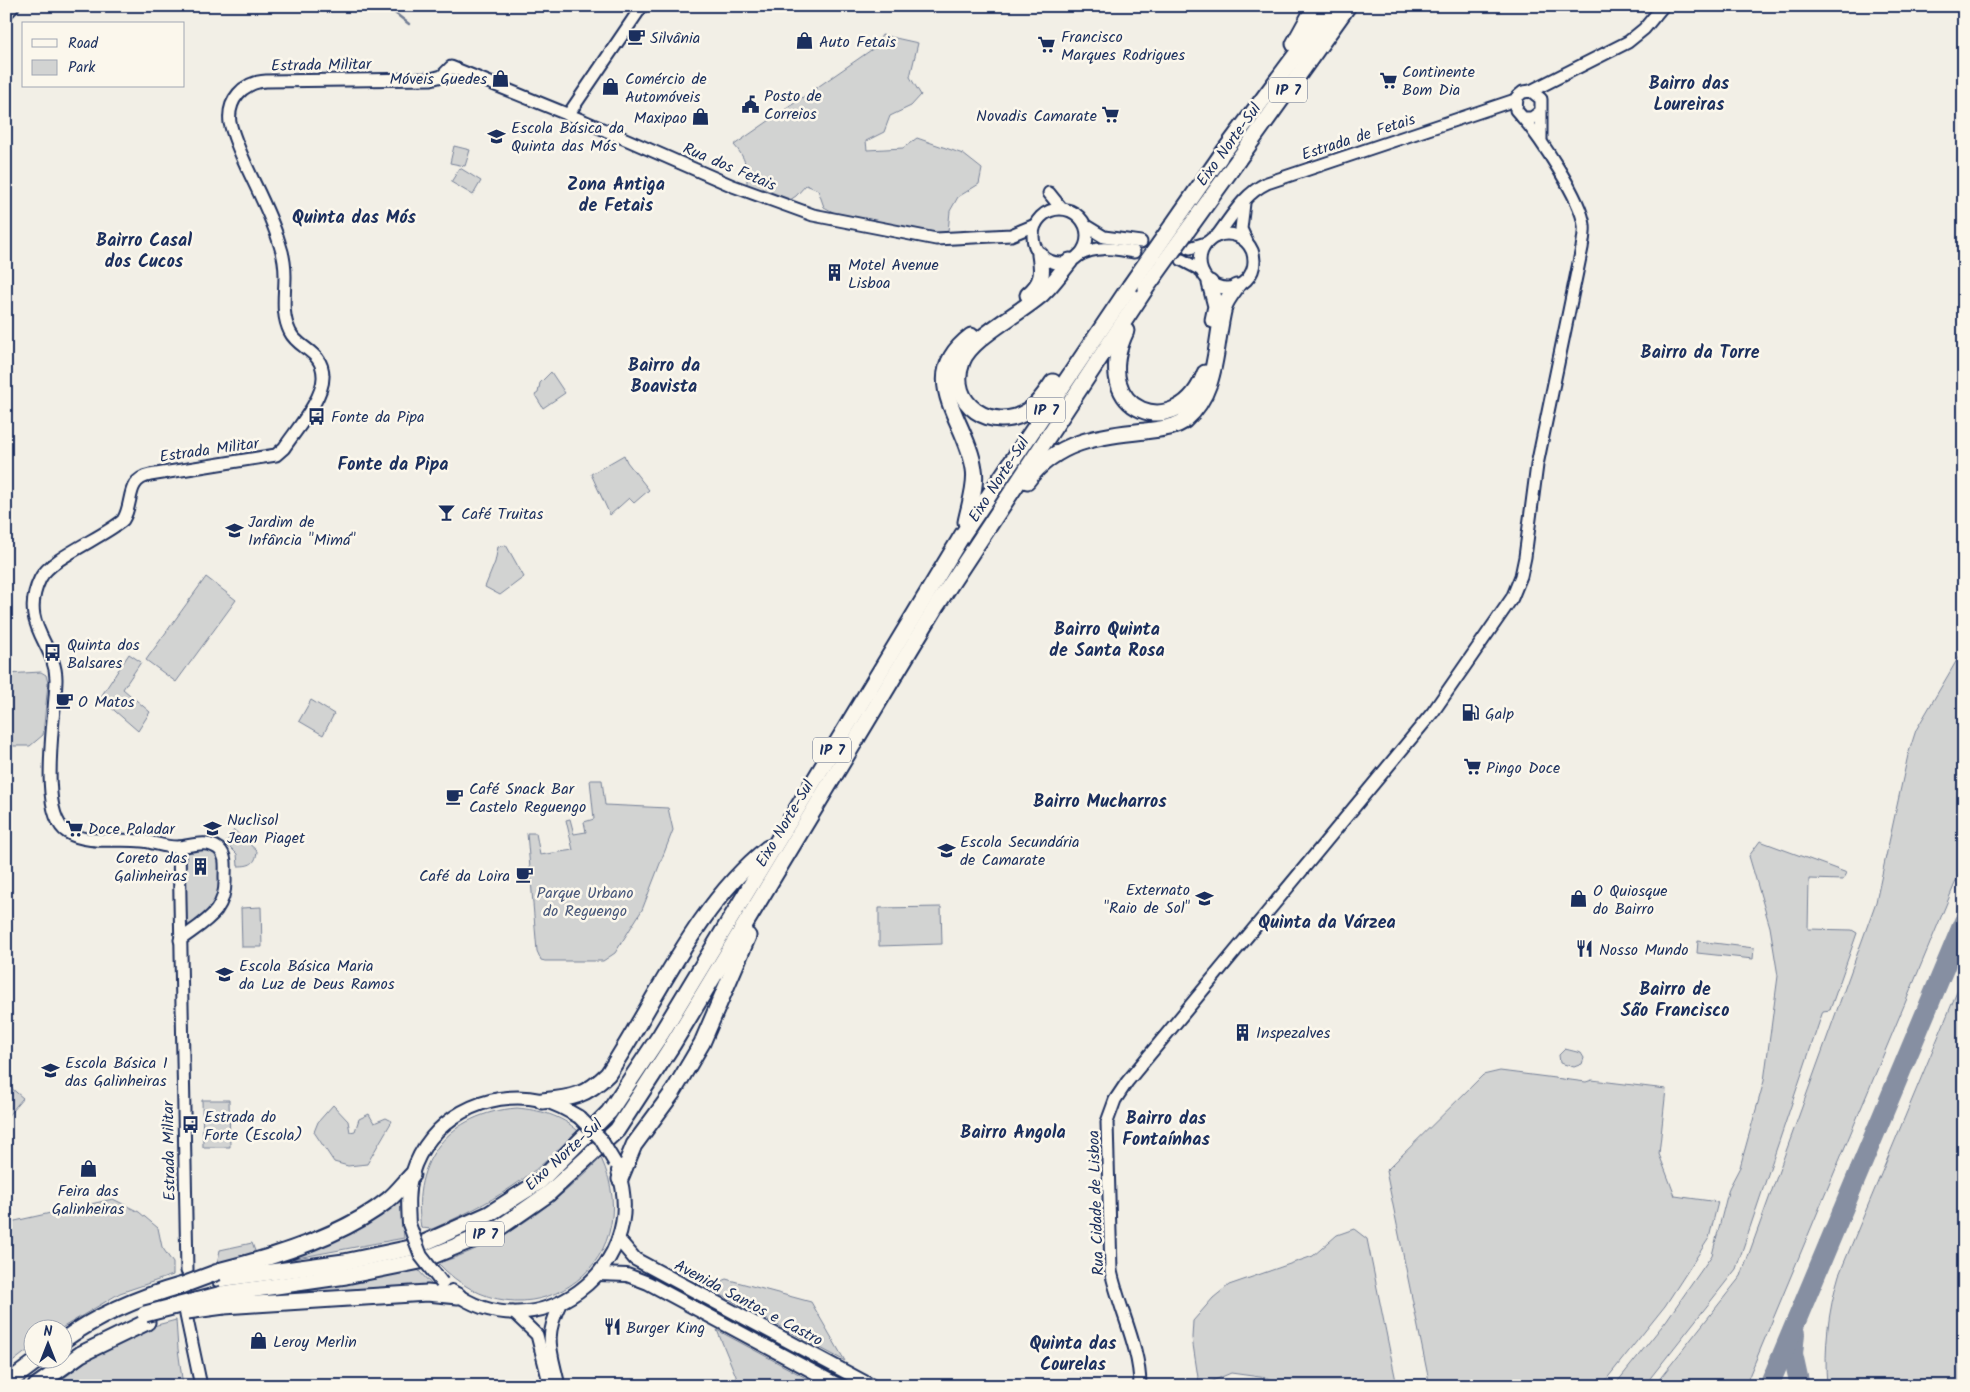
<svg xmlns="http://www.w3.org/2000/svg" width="1970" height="1392" viewBox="0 0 1970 1392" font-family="Kalam,sans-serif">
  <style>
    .green { fill: #d2d3d2; stroke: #768198 }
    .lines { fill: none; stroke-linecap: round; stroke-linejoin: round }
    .stream { stroke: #707b93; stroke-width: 2.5 }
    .taxiway { stroke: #868fa2; stroke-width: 20 }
    .secondary-casing { stroke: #1b2f5e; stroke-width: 15 }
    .primary-casing { stroke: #1b2f5e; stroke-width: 16 }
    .highway-casing { stroke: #1b2f5e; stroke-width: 19 }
    .secondary { stroke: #fbf7ec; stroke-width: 11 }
    .primary { stroke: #fbf7ec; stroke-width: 12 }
    .highway { stroke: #fbf7ec; stroke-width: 15 }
    .primary-bridge-casing { stroke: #1b2f5e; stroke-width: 16; stroke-linecap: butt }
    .highway-bridge-casing { stroke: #1b2f5e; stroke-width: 19; stroke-linecap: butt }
    .primary-bridge { stroke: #fbf7ec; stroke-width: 12 }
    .highway-bridge { stroke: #fbf7ec; stroke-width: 15 }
    .labels { text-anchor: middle; stroke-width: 5; stroke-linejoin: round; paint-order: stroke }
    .shield { fill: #fbf7ec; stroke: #5e6b89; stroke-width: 1 }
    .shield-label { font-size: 15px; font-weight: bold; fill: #1b2f5e }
    .poi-label { font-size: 16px; fill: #1b2f5e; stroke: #fbf7ec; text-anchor: start }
    .street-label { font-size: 16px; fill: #1b2f5e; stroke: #fbf7ec }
    .park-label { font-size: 16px; fill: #49587b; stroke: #fbf7ec }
    .neighbourhood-label { font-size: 18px; font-weight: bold; fill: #1b2f5e; stroke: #fbf7ec }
  </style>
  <rect width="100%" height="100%" fill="#f2efe6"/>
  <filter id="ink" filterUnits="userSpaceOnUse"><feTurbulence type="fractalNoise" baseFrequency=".02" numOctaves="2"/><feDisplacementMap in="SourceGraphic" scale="10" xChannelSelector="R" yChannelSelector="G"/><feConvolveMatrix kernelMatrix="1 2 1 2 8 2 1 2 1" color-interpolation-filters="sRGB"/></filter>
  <g filter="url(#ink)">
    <g class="green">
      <path d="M882,35L918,43L910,77L921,95L911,106L890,116L884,132L866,141L867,150L903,148L917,138L963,154L982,169L979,184L958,197L950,211L948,232L919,235L842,217L824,207L818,190L806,185L796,196L787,202L747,184C747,167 746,158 734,145L874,48Z"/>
      <polygon points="454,146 470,150 465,166 450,163"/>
      <polygon points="460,168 481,181 473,195 451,182"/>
      <polygon points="551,372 565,393 543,408 535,395 538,393 540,383"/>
      <polygon points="624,455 627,462 649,490 634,503 629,498 610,515 591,474"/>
      <polygon points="506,545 524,577 500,595 485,587 495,562 498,547"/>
      <polygon points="206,577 236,600 176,682 146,660"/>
      <polygon points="1964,648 1964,862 1745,1386 1654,1386 1741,1276 1876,902 1908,755 1916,730"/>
      <polygon points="129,654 141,662 123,689 150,712 138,731 100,698"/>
      <polygon points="41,672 46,675 48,683 43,735 30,746 6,746 6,674"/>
      <polygon points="311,700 334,714 323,735 299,721"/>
      <polygon points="590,780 602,780 605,805 668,808 673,830 642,910 615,953 603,961 545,961 541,960 537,951 527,833 536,833 540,855 573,850 566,820 570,819 574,834 586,832 584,822 594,819"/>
      <path d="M234,830L257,851C256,864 250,866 238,866L237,854L226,843Z"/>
      <polygon points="1760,841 1847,873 1843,880 1809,879 1808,929 1852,930 1857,933 1830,1010 1823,1011 1736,1269 1644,1386 1614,1386 1666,1321 1712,1255 1729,1188 1740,1167 1764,1081 1778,976 1770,927 1749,856"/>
      <polygon points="200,848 213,852 220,858 220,895 218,903 193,925 188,924 185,918 183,855 187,850"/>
      <polygon points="261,907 262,947 242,947 241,908"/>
      <polygon points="941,907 942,944 879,946 879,908"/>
      <polygon points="1698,941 1754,948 1753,959 1697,953"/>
      <path d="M1964,975V1386H1827C1824,1348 1828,1311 1839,1275Z"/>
      <polygon points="1565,1049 1581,1053 1584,1058 1582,1064 1574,1067 1560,1063 1559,1055"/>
      <polygon points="1500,1071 1586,1082 1592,1080 1666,1089 1659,1154 1675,1196 1718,1202 1709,1238 1665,1306 1601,1386 1430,1386 1386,1171 1483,1075"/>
      <polygon points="10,1087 23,1098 6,1118 6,1092"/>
      <polygon points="202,1100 229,1100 230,1147 203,1147"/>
      <polygon points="333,1105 348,1121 350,1132 355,1131 359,1119 369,1114 374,1123 386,1118 392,1121 367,1164 348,1166 334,1162 314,1132 318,1122"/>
      <path d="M517,1108C539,1110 561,1115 578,1131C531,1179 493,1202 432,1229L421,1228C411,1160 449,1113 517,1108Z"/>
      <path d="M601,1158C652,1267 522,1354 438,1263C500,1245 556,1204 601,1158Z"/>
      <polygon points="400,1197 404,1238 281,1261"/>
      <polygon points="113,1199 139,1212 158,1228 162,1247 173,1263 173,1275 120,1293 60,1329 32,1330 32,1347 6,1367 6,1223"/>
      <polygon points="1354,1229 1367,1239 1397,1386 1294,1386 1267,1378 1231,1373 1210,1382 1199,1384 1192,1338 1193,1321 1213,1298 1229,1285 1313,1256 1337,1235"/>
      <polygon points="252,1243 255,1251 254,1255 217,1265 220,1250"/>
      <polygon points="417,1269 434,1287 298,1296 298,1293"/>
      <polygon points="726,1279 811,1302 845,1361 706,1287"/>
      <polygon points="176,1320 178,1349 183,1386 43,1386 52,1378 64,1378 94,1355 142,1329"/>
      <polygon points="717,1330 821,1386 740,1386"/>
    </g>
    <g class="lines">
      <polyline class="stream" points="386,6 409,24"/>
      <g class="taxiway">
        <polyline points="1795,1333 1793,1354 1800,1386"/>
        <polyline points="1769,1386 1964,921"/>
      </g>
      <defs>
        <g id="secondary">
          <polyline points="1531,91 1628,42 1644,29 1663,6"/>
          <polyline points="1540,112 1532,118 1523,118 1516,110 1517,97 1523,92 1531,91 1541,99 1541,139"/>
          <polyline points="568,115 642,6"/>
          <polyline points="1049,193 1061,208"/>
          <polyline points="1244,203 1241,229 1247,242"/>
          <circle cx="1060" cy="236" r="27"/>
          <polyline points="1086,226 1104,237 1141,242"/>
          <circle cx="1227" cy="261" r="27"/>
          <path d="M1217,236C1232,216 1244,194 1267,183L1515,100"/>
          <polyline points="1190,248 1206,243"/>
          <path d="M1079,255C1098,245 1114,249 1134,252"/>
          <polyline points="1182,260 1201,270"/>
          <polyline points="179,847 187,1271"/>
          <path d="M180,940C205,921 227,912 225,877C225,867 227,856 219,849C206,839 192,846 179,847C166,848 154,842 142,841C118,838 88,845 67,832C37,813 56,712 56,679C56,644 18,625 40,579C50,558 104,537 123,520C134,503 125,480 150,475L276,455L284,448C296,430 324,398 323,376C323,351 298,349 290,332C281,314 285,295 285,276C285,264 283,253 279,242C267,201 241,164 230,123C227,100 243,82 266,81L431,79L442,76L451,67L584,121L733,186L813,215L936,239L1011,235L1035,225"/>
          <polyline points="513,1312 537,1335 550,1386"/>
          <polyline points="186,1315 201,1386"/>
          <path d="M559,1386C551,1349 543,1338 561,1302"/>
          <path d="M1140,1386C1140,1347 1119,1309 1111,1271L1107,1122L1115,1100L1127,1082L1433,712L1512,598L1521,576L1525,557L1537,465L1582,248C1583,240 1585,232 1584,225C1581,199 1540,138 1523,118"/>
        </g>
        <g id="primary">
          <path d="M409,1224C408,1207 407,1191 412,1174C428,1120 486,1088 541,1100C555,1103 567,1110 579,1117"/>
          <polyline points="618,1239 635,1259 872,1386"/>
          <polyline points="599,1274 627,1275 648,1283 840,1386"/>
          <path d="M452,1291C535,1354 651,1269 618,1171"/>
        </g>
        <g id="highway">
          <polyline points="6,11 11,6"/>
          <polyline points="1294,44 1315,6"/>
          <polyline points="1220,157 1332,6"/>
          <polyline points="1238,160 1348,6"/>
          <polyline points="1210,283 1216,306 1213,320"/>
          <path d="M1028,295C1043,283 1043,272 1040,255"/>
          <path d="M1126,331C1087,414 1180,444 1205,373"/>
          <path d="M1053,382C1046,392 1038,405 1028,411C993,434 946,404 962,362C970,338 1023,312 1043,293C1053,284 1061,272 1070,261"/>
          <path d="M1027,481C1056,441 1099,436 1145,431C1158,429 1175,428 1185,420C1219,390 1214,347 1224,307C1226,300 1232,293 1236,287"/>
          <path d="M966,522C969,506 977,485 974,469C967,420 915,378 971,336"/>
          <path d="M542,1101C572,1098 586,1096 608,1074C657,999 697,904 768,848"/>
          <polyline points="620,1179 634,1145 673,1092 702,1043 748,936"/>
          <path d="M222,1270C274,1257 346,1234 388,1200C397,1193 404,1183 412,1175"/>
          <polyline points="219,1279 344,1262 415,1247 489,1214 539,1182 609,1112 661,1034 963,534 1130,286"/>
          <polyline points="222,1294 346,1276 420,1261 496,1230 548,1194 617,1130 673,1044 937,605 1146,288"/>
          <polyline points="224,1306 427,1293 458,1296"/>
          <path d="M62,1341C99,1314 140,1297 183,1285"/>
          <polyline points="6,1384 38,1360"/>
          <polyline points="36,1386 81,1354 147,1322"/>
        </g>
      </defs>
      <use href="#secondary" class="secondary-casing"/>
      <use href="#primary" class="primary-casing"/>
      <use href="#highway" class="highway-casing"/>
      <use href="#secondary" class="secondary"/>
      <use href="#primary" class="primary"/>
      <use href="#highway" class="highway"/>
      <defs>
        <g id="primary-bridge">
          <polyline points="579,1117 600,1138 615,1163"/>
          <polyline points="409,1224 421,1256 442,1283"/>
        </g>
        <g id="highway-bridge">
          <polyline points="1130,286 1220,157"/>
          <polyline points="1146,288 1238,160"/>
          <polyline points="183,1285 218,1272"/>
          <polyline points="187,1311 224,1306"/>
          <polyline points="145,1314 222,1294"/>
        </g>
      </defs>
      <use href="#primary-bridge" class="primary-bridge-casing"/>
      <use href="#highway-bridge" class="highway-bridge-casing"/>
      <use href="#primary-bridge" class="primary-bridge"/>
      <use href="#highway-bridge" class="highway-bridge"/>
    </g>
  </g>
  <defs>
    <symbol id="cafe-bare" viewBox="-9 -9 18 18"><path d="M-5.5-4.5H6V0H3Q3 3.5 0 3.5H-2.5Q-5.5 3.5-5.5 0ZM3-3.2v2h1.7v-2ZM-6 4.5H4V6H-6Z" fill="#1b2f5e" stroke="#fbf7ec" stroke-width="2.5" paint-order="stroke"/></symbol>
    <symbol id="shop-bare" viewBox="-9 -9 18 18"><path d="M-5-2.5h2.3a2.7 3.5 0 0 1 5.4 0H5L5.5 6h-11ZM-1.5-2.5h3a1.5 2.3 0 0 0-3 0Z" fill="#1b2f5e" stroke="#fbf7ec" stroke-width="2.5" paint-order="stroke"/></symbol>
    <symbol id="supermarket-bare" viewBox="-9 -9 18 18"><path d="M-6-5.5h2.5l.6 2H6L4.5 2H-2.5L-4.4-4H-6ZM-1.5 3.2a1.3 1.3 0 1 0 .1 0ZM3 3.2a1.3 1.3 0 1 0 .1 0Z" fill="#1b2f5e" stroke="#fbf7ec" stroke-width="2.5" paint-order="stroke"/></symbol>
    <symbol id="civic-bare" viewBox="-9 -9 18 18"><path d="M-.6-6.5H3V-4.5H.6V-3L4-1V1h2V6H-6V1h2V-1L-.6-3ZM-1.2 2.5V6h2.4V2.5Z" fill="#1b2f5e" stroke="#fbf7ec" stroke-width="2.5" paint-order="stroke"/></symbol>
    <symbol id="school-bare" viewBox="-9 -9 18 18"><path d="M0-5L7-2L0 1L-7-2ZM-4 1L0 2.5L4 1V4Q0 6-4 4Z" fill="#1b2f5e" stroke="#fbf7ec" stroke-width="2.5" paint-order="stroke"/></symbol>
    <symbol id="building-bare" viewBox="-9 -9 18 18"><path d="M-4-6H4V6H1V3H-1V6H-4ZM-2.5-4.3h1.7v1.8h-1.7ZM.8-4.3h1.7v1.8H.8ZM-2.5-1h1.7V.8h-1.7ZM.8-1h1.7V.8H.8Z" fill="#1b2f5e" stroke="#fbf7ec" stroke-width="2.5" paint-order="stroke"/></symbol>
    <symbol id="bus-bare" viewBox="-9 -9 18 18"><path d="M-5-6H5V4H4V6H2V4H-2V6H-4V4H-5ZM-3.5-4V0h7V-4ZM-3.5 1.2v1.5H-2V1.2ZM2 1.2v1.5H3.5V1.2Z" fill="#1b2f5e" stroke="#fbf7ec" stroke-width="2.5" paint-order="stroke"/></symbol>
    <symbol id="bar-bare" viewBox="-9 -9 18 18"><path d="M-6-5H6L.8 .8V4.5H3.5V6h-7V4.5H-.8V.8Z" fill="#1b2f5e" stroke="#fbf7ec" stroke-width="2.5" paint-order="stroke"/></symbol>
    <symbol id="fuel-bare" viewBox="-9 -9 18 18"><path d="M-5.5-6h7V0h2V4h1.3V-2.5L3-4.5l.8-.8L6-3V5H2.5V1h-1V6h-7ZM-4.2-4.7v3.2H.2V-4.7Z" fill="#1b2f5e" stroke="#fbf7ec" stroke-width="2.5" paint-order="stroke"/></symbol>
    <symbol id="restaurant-bare" viewBox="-9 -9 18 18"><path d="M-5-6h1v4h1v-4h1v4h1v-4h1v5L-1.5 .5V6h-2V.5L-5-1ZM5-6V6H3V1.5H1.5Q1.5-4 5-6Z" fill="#1b2f5e" stroke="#fbf7ec" stroke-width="2.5" paint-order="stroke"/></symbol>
  </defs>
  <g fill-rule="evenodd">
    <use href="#cafe-bare" x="624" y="24" width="25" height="25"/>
    <use href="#shop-bare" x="792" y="28" width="25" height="25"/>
    <use href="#supermarket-bare" x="1034" y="32" width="25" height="25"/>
    <use href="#shop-bare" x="488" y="66" width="25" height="25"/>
    <use href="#supermarket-bare" x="1376" y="68" width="25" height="25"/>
    <use href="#shop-bare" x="598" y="74" width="25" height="25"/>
    <use href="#civic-bare" x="738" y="92" width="25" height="25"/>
    <use href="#supermarket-bare" x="1098" y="102" width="25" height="25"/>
    <use href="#shop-bare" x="688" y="104" width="25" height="25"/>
    <use href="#school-bare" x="484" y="124" width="25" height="25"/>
    <use href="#building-bare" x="822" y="260" width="25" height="25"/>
    <use href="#bus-bare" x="304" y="404" width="25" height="25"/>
    <use href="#bar-bare" x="434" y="500" width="25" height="25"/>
    <use href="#school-bare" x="222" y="518" width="25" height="25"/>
    <use href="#bus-bare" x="40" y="640" width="25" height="25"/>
    <use href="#cafe-bare" x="52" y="688" width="25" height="25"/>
    <use href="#fuel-bare" x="1458" y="700" width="25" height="25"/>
    <use href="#supermarket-bare" x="1460" y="754" width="25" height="25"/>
    <use href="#cafe-bare" x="442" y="784" width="25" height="25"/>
    <use href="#supermarket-bare" x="62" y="816" width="25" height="25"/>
    <use href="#school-bare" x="200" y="816" width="25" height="25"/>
    <use href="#school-bare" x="934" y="838" width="25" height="25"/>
    <use href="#building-bare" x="188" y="854" width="25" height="25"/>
    <use href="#cafe-bare" x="512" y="862" width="25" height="25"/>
    <use href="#school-bare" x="1192" y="886" width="25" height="25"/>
    <use href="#shop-bare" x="1566" y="886" width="25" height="25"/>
    <use href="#restaurant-bare" x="1572" y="936" width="25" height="25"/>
    <use href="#school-bare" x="212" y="962" width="25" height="25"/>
    <use href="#building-bare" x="1230" y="1020" width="25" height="25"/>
    <use href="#school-bare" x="38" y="1058" width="25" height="25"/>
    <use href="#bus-bare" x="178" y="1112" width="25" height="25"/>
    <use href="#shop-bare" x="76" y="1156" width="25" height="25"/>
    <use href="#restaurant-bare" x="600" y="1314" width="25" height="25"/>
    <use href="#shop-bare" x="246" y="1328" width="25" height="25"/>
  </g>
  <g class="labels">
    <g class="shield">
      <rect x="1269" y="77.5" width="38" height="25" rx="4"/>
      <rect x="1027" y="397.5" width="38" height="25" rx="4"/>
      <rect x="813" y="737.5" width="38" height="25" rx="4"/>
      <rect x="466" y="1221.5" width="38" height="25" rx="4"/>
    </g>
    <g class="shield-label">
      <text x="1288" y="95">IP 7</text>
      <text x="1046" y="415">IP 7</text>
      <text x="832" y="755">IP 7</text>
      <text x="485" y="1239">IP 7</text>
    </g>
    <g class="poi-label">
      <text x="1061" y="42">Francisco<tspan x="1061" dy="18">Marques Rodrigues</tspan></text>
      <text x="650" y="43">Silvânia</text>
      <text x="819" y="47">Auto Fetais</text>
      <text x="1402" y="77">Continente<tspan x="1402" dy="18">Bom Dia</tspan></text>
      <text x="487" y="84" text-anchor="end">Móveis Guedes</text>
      <text x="625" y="84">Comércio de<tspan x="625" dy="18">Automóveis</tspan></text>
      <text x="764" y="101">Posto de<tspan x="764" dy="18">Correios</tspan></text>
      <text x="1097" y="121" text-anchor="end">Novadis Camarate</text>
      <text x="687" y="123" text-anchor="end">Maxipao</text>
      <text x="511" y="133">Escola Básica da<tspan x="511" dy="18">Quinta das Mós</tspan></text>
      <text x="848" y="270">Motel Avenue<tspan x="848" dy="18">Lisboa</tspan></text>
      <text x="331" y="422">Fonte da Pipa</text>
      <text x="461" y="519">Café Truitas</text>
      <text x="248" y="527">Jardim de<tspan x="248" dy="18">Infância "Mimá"</tspan></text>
      <text x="67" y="650">Quinta dos<tspan x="67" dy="18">Balsares</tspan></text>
      <text x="78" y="707">O Matos</text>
      <text x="1485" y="719">Galp</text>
      <text x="1486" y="773">Pingo Doce</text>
      <text x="469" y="794">Café Snack Bar<tspan x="469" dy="18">Castelo Reguengo</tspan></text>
      <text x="227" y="825">Nuclisol<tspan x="227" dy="18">Jean Piaget</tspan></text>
      <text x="88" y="834">Doce Paladar</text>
      <text x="960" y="847">Escola Secundária<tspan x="960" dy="18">de Camarate</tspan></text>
      <text x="187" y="863" text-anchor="end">Coreto das<tspan x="187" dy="18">Galinheiras</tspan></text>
      <text x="510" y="881" text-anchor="end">Café da Loira</text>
      <text x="1190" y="895" text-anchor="end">Externato<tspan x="1190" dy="18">"Raio de Sol"</tspan></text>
      <text x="1593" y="896">O Quiosque<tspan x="1593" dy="18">do Bairro</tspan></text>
      <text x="1599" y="955">Nosso Mundo</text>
      <text x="239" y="971">Escola Básica Maria<tspan x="239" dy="18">da Luz de Deus Ramos</tspan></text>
      <text x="1256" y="1038">Inspezalves</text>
      <text x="65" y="1068">Escola Básica 1<tspan x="65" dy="18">das Galinheiras</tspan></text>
      <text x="204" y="1122">Estrada do<tspan x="204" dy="18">Forte (Escola)</tspan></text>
      <text x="88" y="1196" text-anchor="middle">Feira das<tspan x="88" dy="18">Galinheiras</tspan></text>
      <text x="626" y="1333">Burger King</text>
      <text x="273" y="1347">Leroy Merlin</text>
    </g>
    <g class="street-label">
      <text transform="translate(321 64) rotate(-1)" y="6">Estrada Militar</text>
      <text transform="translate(1358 136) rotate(-18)" y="6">Estrada de Fetais</text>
      <text transform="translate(1228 144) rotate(-54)" y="6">Eixo Norte-Sul</text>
      <text transform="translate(730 166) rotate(23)" y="6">Rua dos Fetais</text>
      <text transform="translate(209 449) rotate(-8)" y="6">Estrada Militar</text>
      <text transform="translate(998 479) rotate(-57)" y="6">Eixo Norte-Sul</text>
      <text transform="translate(784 823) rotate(-59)" y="6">Eixo Norte-Sul</text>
      <text transform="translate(168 1151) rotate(-91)" y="6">Estrada Militar</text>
      <text transform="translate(563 1154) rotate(-42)" y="6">Eixo Norte-Sul</text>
      <text transform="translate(1095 1203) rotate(-92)" y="6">Rua Cidade de Lisboa</text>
      <text transform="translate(749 1302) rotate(28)" y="6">Avenida Santos e Castro</text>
    </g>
    <g class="park-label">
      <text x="585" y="898">Parque Urbano<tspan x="585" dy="18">do Reguengo</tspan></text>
    </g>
    <g class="neighbourhood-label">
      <text x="1689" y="89">Bairro das<tspan x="1689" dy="21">Loureiras</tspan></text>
      <text x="616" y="190">Zona Antiga<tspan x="616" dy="21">de Fetais</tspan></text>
      <text x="354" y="223">Quinta das Mós</text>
      <text x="144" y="246">Bairro Casal<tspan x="144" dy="21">dos Cucos</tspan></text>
      <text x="1700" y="358">Bairro da Torre</text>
      <text x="664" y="371">Bairro da<tspan x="664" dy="21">Boavista</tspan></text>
      <text x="393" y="470">Fonte da Pipa</text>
      <text x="1107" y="635">Bairro Quinta<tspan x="1107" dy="21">de Santa Rosa</tspan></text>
      <text x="1100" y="807">Bairro Mucharros</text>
      <text x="1327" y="928">Quinta da Várzea</text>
      <text x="1675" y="995">Bairro de<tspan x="1675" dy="21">São Francisco</tspan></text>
      <text x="1166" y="1124">Bairro das<tspan x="1166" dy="21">Fontaínhas</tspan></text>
      <text x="1013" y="1138">Bairro Angola</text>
      <text x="1073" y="1349">Quinta das<tspan x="1073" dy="21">Courelas</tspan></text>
    </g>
  </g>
  <rect width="1970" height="1392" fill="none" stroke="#fbf7ec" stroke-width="25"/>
  <rect x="12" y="12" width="1945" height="1367" fill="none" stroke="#1b2f5e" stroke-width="2" filter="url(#ink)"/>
  <rect x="22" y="22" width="162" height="65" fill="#fbf7ec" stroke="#a1a7b3"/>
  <rect x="32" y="39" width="25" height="8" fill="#fbf7ec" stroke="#a1a7b3"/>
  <text x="68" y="48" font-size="15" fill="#1b2f5e">Road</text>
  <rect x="32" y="60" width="25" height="15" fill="#d2d3d2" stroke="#a1a7b3"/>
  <text x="68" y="72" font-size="15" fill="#1b2f5e">Park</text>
  <g transform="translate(48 1344)"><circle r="24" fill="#fbf7ec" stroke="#a1a7b3"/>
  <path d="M0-4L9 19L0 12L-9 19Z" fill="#1b2f5e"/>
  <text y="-8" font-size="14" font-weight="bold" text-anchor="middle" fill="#1b2f5e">N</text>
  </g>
</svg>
